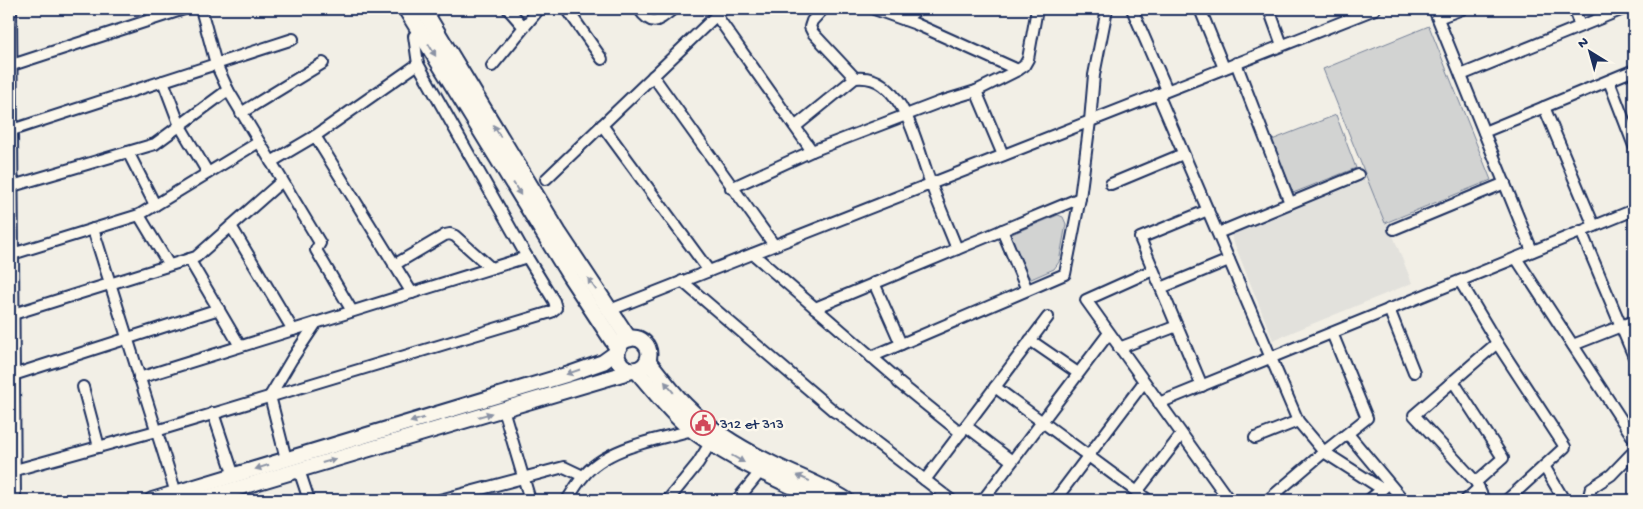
<svg xmlns="http://www.w3.org/2000/svg" width="1643" height="509" viewBox="0 0 1643 509" font-family="'Gochi Hand',sans-serif">
  <style>
    .built { fill: #e2e1dc }
    .green { fill: #d2d3d2; stroke: #768198 }
    .lines { fill: none; stroke-linecap: round; stroke-linejoin: round }
    .street-casing { stroke: #1b2f5e; stroke-width: 14 }
    .secondary-casing { stroke: #1b2f5e; stroke-width: 18 }
    .primary-casing { stroke: #1b2f5e; stroke-width: 19 }
    .street { stroke: #fbf7ec; stroke-width: 10 }
    .secondary { stroke: #fbf7ec; stroke-width: 14 }
    .primary { stroke: #fbf7ec; stroke-width: 15 }
    .oneway { fill: #8b93a5 }
    .labels { text-anchor: middle; stroke-width: 5; stroke-linejoin: round; paint-order: stroke }
    .poi-label { font-size: 15px; fill: #1b2f5e; stroke: #fbf7ec; text-anchor: start }
  </style>
  <rect width="100%" height="100%" fill="#f2efe6"/>
  <filter id="ink" filterUnits="userSpaceOnUse"><feTurbulence type="fractalNoise" baseFrequency=".02" numOctaves="2"/><feDisplacementMap in="SourceGraphic" scale="10" xChannelSelector="R" yChannelSelector="G"/><feConvolveMatrix kernelMatrix="1 2 1 2 8 2 1 2 1" color-interpolation-filters="sRGB"/></filter>
  <g filter="url(#ink)">
    <polygon class="built" points="1370,178 1412,283 1273,340 1231,235"/>
    <g class="green">
      <polygon points="1429,26 1491,180 1385,223 1323,69"/>
      <polygon points="1336,115 1356,168 1293,193 1272,140"/>
      <polygon points="1058,215 1063,217 1066,224 1059,262 1054,269 1031,279 1028,275 1011,237 1012,234"/>
    </g>
    <g class="lines">
      <defs>
        <g id="street">
          <polyline points="11,9 15,500"/>
          <polyline points="201,9 216,64 228,90 320,243 316,250 352,311"/>
          <polyline points="508,9 523,26"/>
          <polyline points="567,9 602,59"/>
          <path d="M639,9C652,28 658,21 673,9"/>
          <polyline points="823,9 812,21 810,27 813,33 855,78"/>
          <polyline points="874,9 916,24 1018,70"/>
          <polyline points="1132,9 1167,90"/>
          <polyline points="1200,9 1224,68"/>
          <polyline points="1269,9 1282,45"/>
          <polyline points="1434,9 1532,251"/>
          <polyline points="1574,9 1580,26"/>
          <polyline points="716,15 812,151"/>
          <polyline points="1438,18 1462,9"/>
          <polyline points="905,20 917,9"/>
          <polyline points="1236,63 1290,203"/>
          <polyline points="418,64 414,36 420,31"/>
          <polyline points="9,66 184,9"/>
          <polyline points="492,66 539,9"/>
          <polyline points="1461,75 1623,9"/>
          <polyline points="653,76 774,245"/>
          <polyline points="163,81 180,126 208,173"/>
          <polyline points="1609,81 1634,146"/>
          <polyline points="976,91 1003,155"/>
          <polyline points="1158,94 1298,421 1324,452 1382,489"/>
          <polyline points="1544,107 1594,226"/>
          <polyline points="241,113 323,63"/>
          <polyline points="602,125 709,271"/>
          <path d="M796,126L855,78C865,77 874,78 883,85C910,106 918,150 930,181C938,204 948,226 957,249"/>
          <polyline points="9,131 293,39"/>
          <polyline points="1484,132 1634,70"/>
          <polyline points="315,136 412,293"/>
          <polyline points="128,152 155,205"/>
          <polyline points="546,179 723,9"/>
          <polyline points="1111,184 1183,154"/>
          <polyline points="9,187 155,144 228,90"/>
          <polyline points="731,188 812,151 940,102 976,91 1018,70 1024,66 1028,59 1037,9"/>
          <polyline points="139,215 169,265"/>
          <polyline points="231,226 293,330"/>
          <polyline points="93,229 176,493"/>
          <polyline points="1394,229 1505,183"/>
          <polyline points="1002,230 1027,290"/>
          <polyline points="1581,231 1634,357"/>
          <polyline points="1218,233 1358,175"/>
          <polyline points="753,254 895,377"/>
          <polyline points="9,255 139,215 259,142"/>
          <polyline points="1516,258 1634,439"/>
          <polyline points="189,259 240,346"/>
          <polyline points="394,265 445,235 450,234 455,236 491,268"/>
          <polyline points="1153,270 1086,300 1229,500"/>
          <polyline points="682,281 835,412"/>
          <polyline points="1460,281 1497,343 1565,447 1507,500"/>
          <polyline points="874,283 901,344"/>
          <polyline points="1161,288 1229,260"/>
          <polyline points="815,308 1080,198"/>
          <polyline points="1389,309 1414,372"/>
          <polyline points="610,310 1375,9"/>
          <polyline points="10,315 196,257 282,181"/>
          <polyline points="1030,340 1078,373"/>
          <polyline points="1573,345 1634,321"/>
          <polyline points="1119,348 1177,326"/>
          <polyline points="871,357 1065,274 1080,198 1090,121 1094,75 1107,9"/>
          <polyline points="10,376 219,309"/>
          <polyline points="139,378 527,257"/>
          <polyline points="1453,381 1503,458 1476,482"/>
          <polyline points="898,382 961,433"/>
          <polyline points="1202,386 1140,238 1208,210"/>
          <polyline points="83,387 99,447"/>
          <polyline points="995,387 1148,500"/>
          <polyline points="1159,403 1634,210"/>
          <polyline points="503,409 530,500"/>
          <polyline points="213,413 234,476"/>
          <polyline points="839,414 951,500"/>
          <polyline points="966,426 1012,461"/>
          <polyline points="1348,434 1403,500"/>
          <polyline points="1255,438 1298,421"/>
          <polyline points="286,459 270,396 292,359 316,323"/>
          <polyline points="1544,466 1564,500"/>
          <polyline points="15,470 156,431 551,312 556,308 554,301 527,257 418,64 315,136 271,162"/>
          <polyline points="299,470 309,500"/>
          <polyline points="925,480 1048,317"/>
          <polyline points="1137,492 1181,435"/>
          <polyline points="440,500 564,467 583,476"/>
          <path d="M567,500C572,493 576,485 582,478C605,447 659,439 693,430"/>
          <polyline points="668,500 698,463 711,442"/>
          <polyline points="737,500 760,472"/>
          <polyline points="983,500 1109,333"/>
          <polyline points="1055,500 1144,382"/>
          <polyline points="1268,500 1324,452 1367,418 1332,333"/>
          <polyline points="1369,500 1386,486"/>
          <polyline points="1466,500 1479,488"/>
          <polyline points="1484,500 1476,482 1414,415 1497,343"/>
          <polyline points="1588,500 1591,488 1611,475 1634,451"/>
        </g>
        <g id="secondary">
          <polyline points="152,500 569,374 603,362 617,352"/>
          <polyline points="198,500 632,371"/>
        </g>
        <g id="primary">
          <polyline points="406,9 570,276 618,349"/>
          <polyline points="423,9 558,232 629,339"/>
          <circle cx="633" cy="354" r="16"/>
          <path d="M648,361C661,377 673,394 688,408C712,432 743,450 774,465C798,477 823,486 846,500"/>
          <path d="M636,370C652,388 667,408 685,424C726,458 774,477 821,500"/>
        </g>
      </defs>
      <use href="#street" class="street-casing"/>
      <use href="#secondary" class="secondary-casing"/>
      <use href="#primary" class="primary-casing"/>
      <use href="#street" class="street"/>
      <use href="#secondary" class="secondary"/>
      <use href="#primary" class="primary"/>
    </g>
    <defs><path id="oneway-solid" d="M-6-.8H1V-3.2L6.5 0L1 3.2V.8H-6Z" transform="scale(1.25)"/></defs>
    <g class="oneway">
      <use href="#oneway-solid" transform="translate(432 50) rotate(59)"/>
      <use href="#oneway-solid" transform="translate(497 131) rotate(-121)"/>
      <use href="#oneway-solid" transform="translate(517 189) rotate(59)"/>
      <use href="#oneway-solid" transform="translate(592 284) rotate(-125)"/>
      <use href="#oneway-solid" transform="translate(573 372) rotate(161)"/>
      <use href="#oneway-solid" transform="translate(669 387) rotate(-129)"/>
      <use href="#oneway-solid" transform="translate(485 415) rotate(-16)"/>
      <use href="#oneway-solid" transform="translate(417 420) rotate(163)"/>
      <use href="#oneway-solid" transform="translate(738 459) rotate(30)"/>
      <use href="#oneway-solid" transform="translate(329 461) rotate(-16)"/>
      <use href="#oneway-solid" transform="translate(262 467) rotate(162)"/>
      <use href="#oneway-solid" transform="translate(803 478) rotate(-156)"/>
    </g>
  </g>
  <defs>
    <symbol id="civic-ring" viewBox="-11 -11 22 22"><circle r="9.5" fill="#fbf7ec" stroke="#d1495b" stroke-width="1.5"/><path d="M-.6-6.5H3V-4.5H.6V-3L4-1V1h2V6H-6V1h2V-1L-.6-3ZM-1.2 2.5V6h2.4V2.5Z" fill="#d1495b"/></symbol>
  </defs>
  <g fill-rule="evenodd">
    <use href="#civic-ring" x="689" y="409" width="28" height="28"/>
  </g>
  <g class="labels">
    <g class="poi-label">
      <text x="720" y="428">312 et 313</text>
    </g>
  </g>
  <rect width="1643" height="509" fill="none" stroke="#fbf7ec" stroke-width="30"/>
  <rect x="15" y="15" width="1613" height="479" fill="none" stroke="#1b2f5e" stroke-width="2" filter="url(#ink)"/>
  <g transform="translate(1590 52) rotate(323)" stroke="#fbf7ec" stroke-width="4" paint-order="stroke">
  <path d="M0-4L9 19L0 12L-9 19Z" fill="#1b2f5e"/>
  <text y="-8" font-size="14" font-weight="bold" text-anchor="middle" fill="#1b2f5e">N</text>
  </g>
</svg>
